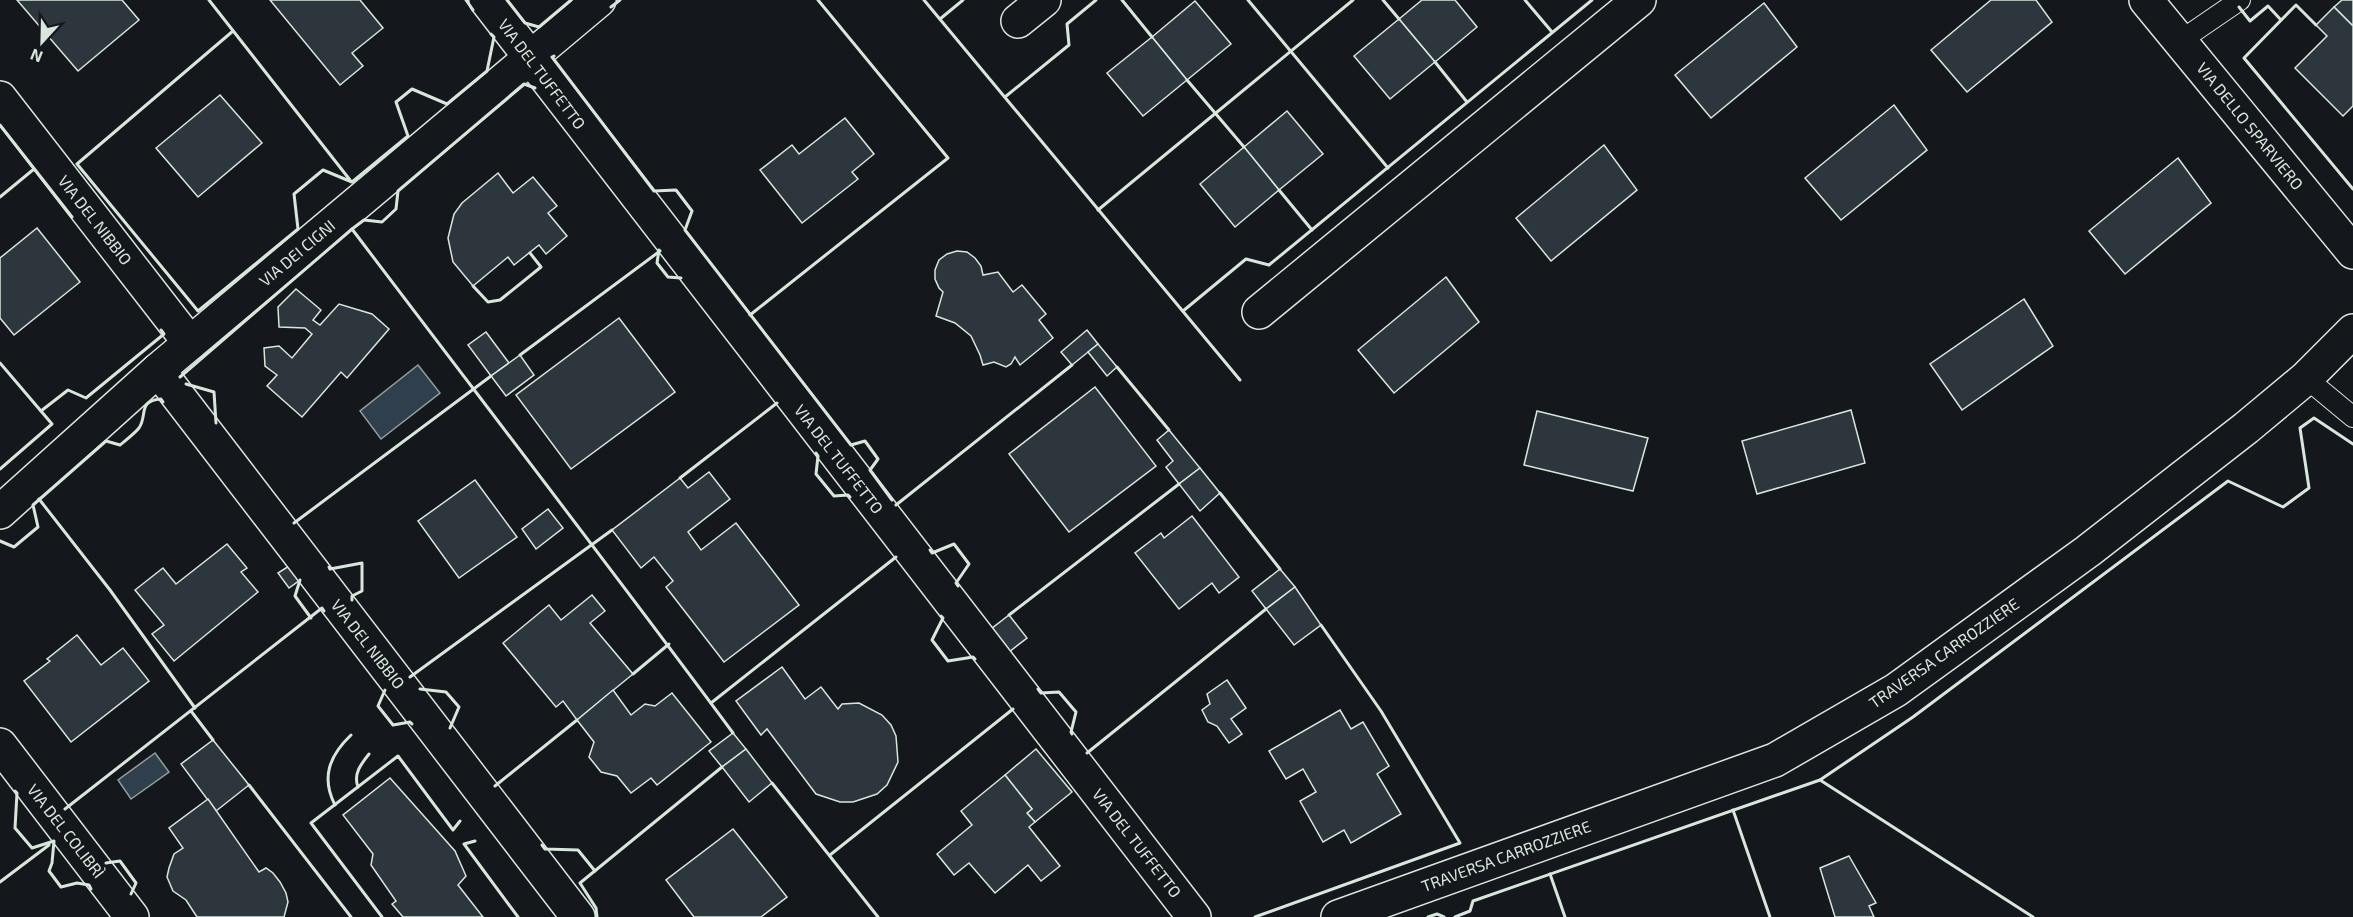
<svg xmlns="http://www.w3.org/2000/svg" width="2353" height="917" viewBox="0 0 2353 917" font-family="'Exo 2',sans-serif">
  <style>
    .water { fill: #2f3f4d; stroke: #939e99; stroke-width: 1.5 }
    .building { fill: #2c363c; stroke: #d8e6dc; stroke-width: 1.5 }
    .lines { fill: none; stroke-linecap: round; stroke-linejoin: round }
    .service-casing { stroke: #d8e6dc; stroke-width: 22 }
    .minor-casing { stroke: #d8e6dc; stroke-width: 36 }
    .service { stroke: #14181c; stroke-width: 20 }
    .minor { stroke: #14181c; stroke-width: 33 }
    .wall { stroke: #d8e6dc; stroke-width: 3 }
    .labels { text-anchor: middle; stroke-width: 4.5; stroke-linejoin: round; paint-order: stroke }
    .street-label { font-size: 16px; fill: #d8e6dc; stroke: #14181c }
  </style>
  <rect width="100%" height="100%" fill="#14181c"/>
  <g class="water">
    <polygon points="418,365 440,393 381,439 360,411"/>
    <polygon points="155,753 169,772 131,799 118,780"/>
  </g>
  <g class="building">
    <polygon points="17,0 122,0 139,20 78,71"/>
    <polygon points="270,0 360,0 383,28 352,53 363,66 340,85"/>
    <polygon points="1422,0 1455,0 1477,27 1435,62 1399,19"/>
    <polygon points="1991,0 2036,0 2052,22 1967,92 1931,50"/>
    <polygon points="2342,0 2353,0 2353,26 2334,7"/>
    <polygon points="1195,1 1231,44 1187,80 1152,37"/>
    <polygon points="1764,3 1797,47 1711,118 1675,75"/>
    <polygon points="2334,7 2353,26 2353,106 2343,116 2295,68 2327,36 2316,25"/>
    <polygon points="1399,19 1435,62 1390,99 1354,56"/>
    <polygon points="1152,37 1187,80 1143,116 1107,73"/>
    <polygon points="220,95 262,143 198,197 156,148"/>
    <polygon points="1894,105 1927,150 1841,220 1805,178"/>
    <polygon points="1287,111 1323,154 1279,190 1244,147"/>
    <polygon points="845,118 874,154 852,172 858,179 802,223 760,170 792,145 799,154"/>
    <polygon points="1604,145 1637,190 1551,261 1516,218"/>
    <polygon points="1244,147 1279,190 1235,227 1200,184"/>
    <polygon points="2178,158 2211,203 2125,274 2089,231"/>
    <polygon points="498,173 513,193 533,177 557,206 548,213 567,236 546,254 539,245 514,265 508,257 473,286 453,262 448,238 454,214 462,203"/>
    <polygon points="37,228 80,282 14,335 0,318 0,258"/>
    <polygon points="957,251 967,252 975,258 981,266 983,275 998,272 1013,292 1022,285 1046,314 1039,320 1053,338 1020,365 1015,357 1011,364 1006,367 994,362 983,365 980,355 971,336 955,323 936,316 943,292 939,288 935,279 935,270 939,260 947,254"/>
    <polygon points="1446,277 1479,322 1394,393 1358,350"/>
    <polygon points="296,289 321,310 313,320 320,325 339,304 372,314 389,329 347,378 341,372 302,417 267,386 277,375 265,366 264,348 279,346 292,358 312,334 305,328 279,327 278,307"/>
    <polygon points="2024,299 2053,346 1962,410 1930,364"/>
    <polygon points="619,318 675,392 571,469 516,395"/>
    <polygon points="1087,330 1098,344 1072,365 1061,352"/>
    <polygon points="486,332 509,363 491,376 468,345"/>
    <polygon points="1098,344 1117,367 1107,376 1088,352"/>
    <polygon points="520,355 534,375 506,396 491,376"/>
    <polygon points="1095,387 1156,466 1069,532 1009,454"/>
    <polygon points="1851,410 1865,463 1757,494 1742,441"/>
    <polygon points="1537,411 1648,438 1633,491 1524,465"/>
    <polygon points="1169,430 1200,468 1179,484 1166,467 1173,461 1157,440"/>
    <polygon points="1200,468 1220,493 1200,511 1179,484"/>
    <polygon points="709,472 730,499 688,532 701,550 736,523 799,605 724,662 666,587 673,581 654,557 641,568 612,530 680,478 688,488"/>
    <polygon points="475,480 517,537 459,578 418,521"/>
    <polygon points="548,509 563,528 536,549 522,529"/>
    <polygon points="1192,516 1239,577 1219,593 1212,583 1179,609 1135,553 1161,533 1164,538"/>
    <polygon points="227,544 247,568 241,572 258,592 174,661 152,634 164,625 135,590 163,568 176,584"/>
    <polygon points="289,566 300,580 289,588 278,573"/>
    <polygon points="1280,569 1295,587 1266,609 1252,591"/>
    <polygon points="1295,587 1321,625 1294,645 1266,609"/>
    <polygon points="592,595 605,611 590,623 633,674 577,720 563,701 556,707 503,643 549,605 561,620"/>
    <polygon points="1009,615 1027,638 1009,652 991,629"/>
    <polygon points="77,635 101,665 123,648 149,681 71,742 24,681 50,661 47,659"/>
    <polygon points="782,667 805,699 821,687 838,709 842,704 859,703 882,715 891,725 896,736 898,762 887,785 877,794 853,802 840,802 816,794 767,729 761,735 736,701"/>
    <polygon points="1227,680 1246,708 1231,719 1242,734 1229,743 1217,726 1208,722 1202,710 1210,704 1207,694"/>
    <polygon points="613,690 631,715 645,704 655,706 672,693 711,742 657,785 651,778 631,793 617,776 601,772 589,757 594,742 577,720"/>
    <polygon points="1340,710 1351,729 1363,722 1389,766 1377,774 1401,814 1351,843 1344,830 1323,842 1300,801 1316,792 1303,769 1286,779 1269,751"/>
    <polygon points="733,733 746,749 722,767 709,751"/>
    <polygon points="213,740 249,785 216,811 181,764"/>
    <polygon points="746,749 772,783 749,802 722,767"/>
    <polygon points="1036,749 1072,792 1035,822 1027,813 1032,809 1005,775"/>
    <polygon points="1005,775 1032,809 1027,813 1035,822 1029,827 1060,866 1041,881 1028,865 995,893 969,863 954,875 937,854 972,825 961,811"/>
    <polygon points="390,778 455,851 466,876 458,885 483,917 403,917 392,904 396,901 371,865 373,854 343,815"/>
    <polygon points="208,799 259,872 266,868 273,873 280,882 286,893 288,902 284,917 197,917 186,900 173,891 167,877 169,868 174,854 183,848 169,828"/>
    <polygon points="733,829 787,897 761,917 694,917 666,880"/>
    <polygon points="1849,856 1876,903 1869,906 1874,917 1835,917 1820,868"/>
  </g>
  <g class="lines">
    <defs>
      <g id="service">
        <polyline points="2180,41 2240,0"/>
        <polyline points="2306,378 2353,417"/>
      </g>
      <g id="minor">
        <polyline points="486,0 1194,917"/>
        <polyline points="2146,0 2353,252"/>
        <polyline points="1018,21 1044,0"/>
        <polyline points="0,98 190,343"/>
        <polyline points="1259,312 1639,0"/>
        <polyline points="158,370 578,917"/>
        <polyline points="0,512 158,370 599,0"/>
        <polyline points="0,745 132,917"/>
        <polyline points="1338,917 1775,760 1896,690 2088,551 2246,428 2306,378 2353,331"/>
      </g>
    </defs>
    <use href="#service" class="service-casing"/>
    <use href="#minor" class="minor-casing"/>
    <use href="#service" class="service"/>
    <use href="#minor" class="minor"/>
    <g class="wall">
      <polyline points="209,0 350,180"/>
      <polyline points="466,0 473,10"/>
      <polyline points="507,0 525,23 539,27 571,0"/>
      <polyline points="924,0 1240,380"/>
      <polyline points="1122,0 1152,37"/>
      <polyline points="1248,0 1388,168"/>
      <polyline points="1383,0 1399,19"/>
      <polyline points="1525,0 1552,32"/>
      <polyline points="611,7 620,0"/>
      <polyline points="2239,7 2250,21 2268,6 2281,20"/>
      <polyline points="940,19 963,0"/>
      <polyline points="2316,25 2296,5 2244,58 2353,189"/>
      <polyline points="233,31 77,164 198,311 298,229 294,194 323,170 352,182 408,136 396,102 412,89 447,104 487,71 494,37 491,34"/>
      <polyline points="554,56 552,57 654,191 676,190 692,211 685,230 851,445 865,441 878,459 870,470 892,500"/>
      <polyline points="1435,62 1467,102"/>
      <polyline points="1187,80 1244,147"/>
      <path d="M535,88L524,84L398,191L396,209L382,222L364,220L352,229C479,397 608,564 733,733"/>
      <polyline points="1005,97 1069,45 1067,24 1096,0"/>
      <polyline points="0,125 72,217"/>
      <polyline points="1279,190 1312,230"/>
      <polyline points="0,197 34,169"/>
      <polyline points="1098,210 1353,0"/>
      <polyline points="659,250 657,263 668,277 681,278"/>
      <polyline points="473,286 488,302 500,300 541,267 530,253"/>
      <polyline points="1183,311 1246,259 1269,265 1592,0"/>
      <polyline points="750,315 948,158 818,0"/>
      <polyline points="520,355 660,251"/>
      <polyline points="0,363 52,424 0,469"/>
      <polyline points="1117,367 1169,430"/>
      <polyline points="180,377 352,229"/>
      <polyline points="186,384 214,392 216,423"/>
      <polyline points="41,411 68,390 86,398 164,334 161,330"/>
      <polyline points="816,453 818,456 816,474 834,496 848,495 850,497"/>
      <polyline points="680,478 777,403"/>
      <polyline points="1220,493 1280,569"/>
      <polyline points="39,499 110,590 195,708"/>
      <polyline points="896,505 1072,365"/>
      <polyline points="294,523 491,376"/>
      <path d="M0,541L14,547L38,527L33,505L106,441L120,445C126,440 134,434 139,428C148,415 137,401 161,399L163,402"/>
      <polyline points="930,550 932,553 954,544 969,564 956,583 958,586"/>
      <polyline points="329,567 330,569 362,563 362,591 352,596 352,600"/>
      <polyline points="300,580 295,596 311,618"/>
      <polyline points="1009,615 1179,484"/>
      <polyline points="941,616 943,618 932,640 948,661 973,657 975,659"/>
      <polyline points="633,674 669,644"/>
      <polyline points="410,677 612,530"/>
      <polyline points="420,689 446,692 459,707 450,728"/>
      <polyline points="1038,689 1041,693 1059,692 1076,712 1071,732 1072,734"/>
      <polyline points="385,690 378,706 393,725 410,722 412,724"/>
      <polyline points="711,703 896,557"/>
      <polyline points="191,711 213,740"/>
      <polyline points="1087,753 1266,609"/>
      <polyline points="772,783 878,917"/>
      <polyline points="249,785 351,917"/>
      <polyline points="495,786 577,720"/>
      <path d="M358,787C353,774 361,764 369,754"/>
      <polyline points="15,791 17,793 15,828 32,848 54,841 52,863 49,871 61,887 77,883 89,885 91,889"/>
      <path d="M335,805C321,778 329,756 351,735"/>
      <polyline points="65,809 322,608 324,611"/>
      <polyline points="1733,810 1770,917"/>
      <polyline points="475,841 464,844 518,917"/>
      <polyline points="542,845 545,849 578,850 595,871"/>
      <polyline points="830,855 1013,709"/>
      <polyline points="106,863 120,861 136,883 131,894"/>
      <polyline points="1550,874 1565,917"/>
      <polyline points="0,882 49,845"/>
      <polyline points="382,917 311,823 398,756 453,830 460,821"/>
      <polyline points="597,917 596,908 580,883 722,767"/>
      <polyline points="1255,917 1460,843 1381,711 1321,625"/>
      <polyline points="1428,917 1437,914 1444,917"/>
      <polyline points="1455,917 1470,911 1473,901 1820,780"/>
      <polyline points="2033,917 1820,780 1913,717 2228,481 2283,507 2309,488 2300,428 2314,418 2353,444"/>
    </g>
  </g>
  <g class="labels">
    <g class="street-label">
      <text transform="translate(542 74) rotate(53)" y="6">VIA DEL TUFFETTO</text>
      <text transform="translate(2250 126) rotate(51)" y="6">VIA DELLO SPARVIERO</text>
      <text transform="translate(95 220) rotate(52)" y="6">VIA DEL NIBBIO</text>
      <text transform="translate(297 253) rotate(-40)" y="6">VIA DEI CIGNI</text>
      <text transform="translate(839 459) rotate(52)" y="6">VIA DEL TUFFETTO</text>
      <text transform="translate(368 644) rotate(52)" y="6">VIA DEL NIBBIO</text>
      <text transform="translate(1944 653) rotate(-35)" y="6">TRAVERSA CARROZZIERE</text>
      <text transform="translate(66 831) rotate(52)" y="6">VIA DEL COLIBRÌ</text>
      <text transform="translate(1137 843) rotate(52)" y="6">VIA DEL TUFFETTO</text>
      <text transform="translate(1506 856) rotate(-20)" y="6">TRAVERSA CARROZZIERE</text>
    </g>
  </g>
  <g transform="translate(42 42) rotate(202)" stroke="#14181c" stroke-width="4.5" paint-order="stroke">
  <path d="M0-4.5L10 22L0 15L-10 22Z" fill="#d8e6dc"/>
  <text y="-9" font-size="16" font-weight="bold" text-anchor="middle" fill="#d8e6dc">N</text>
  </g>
</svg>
